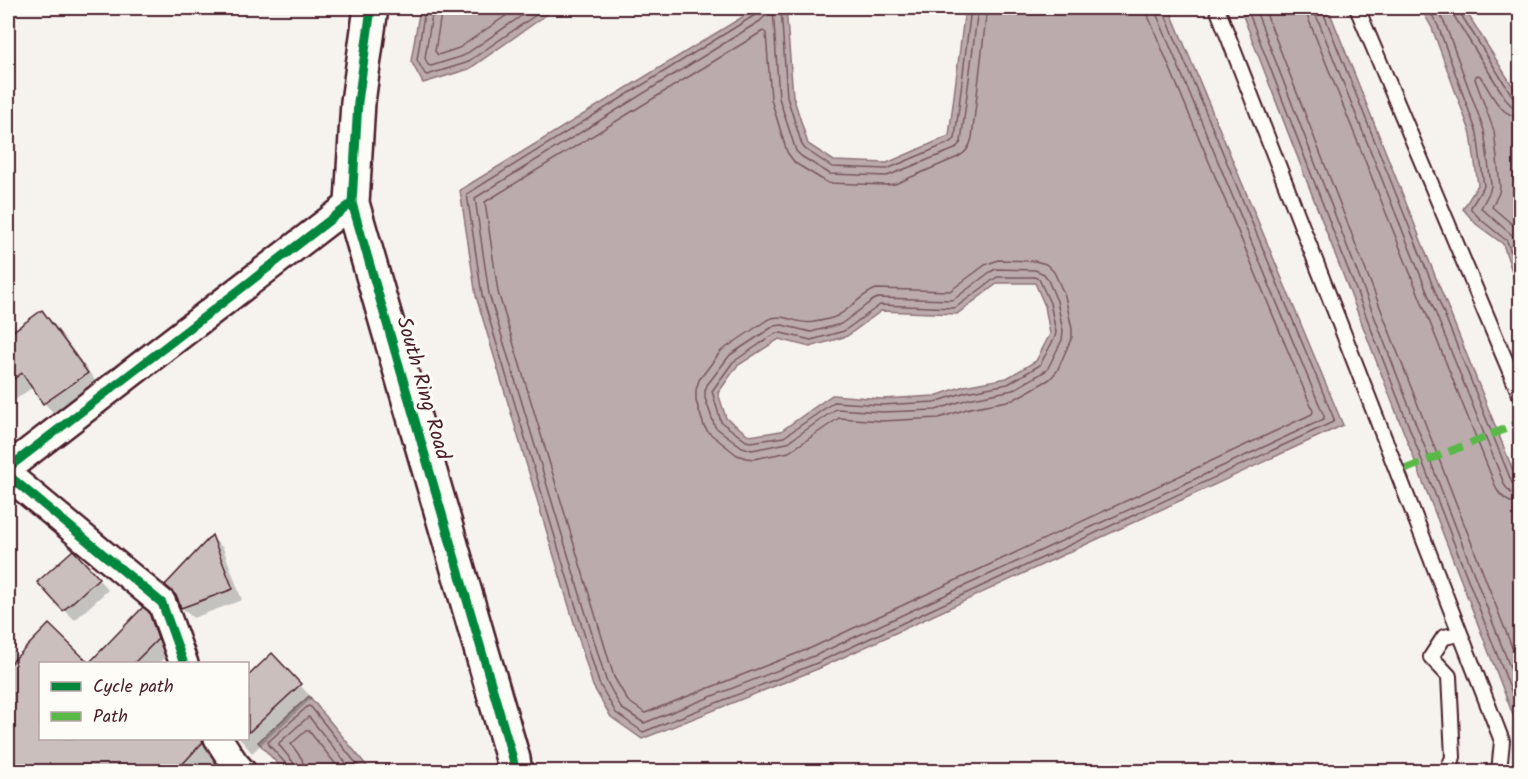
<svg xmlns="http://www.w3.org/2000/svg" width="1528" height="779" viewBox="0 0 1528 779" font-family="Kalam,sans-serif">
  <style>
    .water { fill: #bbabac; stroke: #8e7378; stroke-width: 1.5; fill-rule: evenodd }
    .shadow { fill: #0003 }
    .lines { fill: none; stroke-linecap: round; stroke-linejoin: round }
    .shore { stroke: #77575f; stroke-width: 1.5 }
    .building { fill: #cbbfbe; stroke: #4a1f2b; stroke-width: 1.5 }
    .lane-casing { stroke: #4a1f2b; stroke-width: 18 }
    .street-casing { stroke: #4a1f2b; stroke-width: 32 }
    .secondary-casing { stroke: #4a1f2b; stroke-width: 38 }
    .lane { stroke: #fdfcf7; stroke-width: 14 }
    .street { stroke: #fdfcf7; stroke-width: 27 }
    .secondary { stroke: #fdfcf7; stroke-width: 33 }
    .quiet { stroke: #58b947; stroke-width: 8; stroke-dasharray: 15 8; stroke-linecap: butt }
    .cycleway-casing { stroke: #fdfcf7; stroke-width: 13 }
    .cycleway { stroke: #00873e; stroke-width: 9 }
    .labels { text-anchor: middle; stroke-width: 6; stroke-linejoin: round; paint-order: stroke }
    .street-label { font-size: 21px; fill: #4a1f2b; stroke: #fdfcf7 }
  </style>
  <rect width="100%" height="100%" fill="#f6f3ef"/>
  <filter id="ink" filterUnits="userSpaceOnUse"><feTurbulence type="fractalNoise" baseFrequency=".0167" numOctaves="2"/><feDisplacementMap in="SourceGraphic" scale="12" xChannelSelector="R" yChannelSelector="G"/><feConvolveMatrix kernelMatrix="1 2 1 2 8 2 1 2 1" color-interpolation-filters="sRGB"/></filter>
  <g filter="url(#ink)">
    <g class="water">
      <polygon points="420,8 556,8 469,69 423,83 411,61"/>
      <path d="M757,8H786L793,96L808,144L834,161L887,163L949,136L965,8H1169L1343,425L820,668L642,739L611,717L593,686L476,296L460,190ZM998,283H1035L1045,306L1050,334L1036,361L1007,378L964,386L935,396L882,399L832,395L781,431L750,436L726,418L718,393L737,366L779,339L810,347L847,336L881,311L957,314Z"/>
      <polygon points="1240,8 1328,8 1520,488 1520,733"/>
      <polygon points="1421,8 1464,8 1520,98 1520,296 1503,244 1476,224 1463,209 1478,185 1471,134 1432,28"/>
      <polygon points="309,696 371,771 284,771 258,742"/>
    </g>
    <g class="shadow">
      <polygon points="42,312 55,325 99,386 57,416 44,403 33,387 8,405 8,316 17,329"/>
      <polygon points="212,538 223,548 242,600 193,618 182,608 178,596"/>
      <polygon points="84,563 108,590 75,620 64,610"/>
      <polygon points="143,609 161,627 170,652 159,664 91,664"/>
      <polygon points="49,626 88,664 40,664 40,738 221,738 224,772 94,772 73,753 57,772 8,772 8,645 19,657"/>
      <polygon points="272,655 312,698 252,753 239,738 248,738 248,678"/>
    </g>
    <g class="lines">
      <g class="shore">
        <polyline points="425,8 417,60 425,74 427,75 466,63 546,8"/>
        <polyline points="433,8 425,58 428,65 431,66 463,56 533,8"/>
        <polyline points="442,8 435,51 438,55 459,48 517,8"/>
        <polyline points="759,8 758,12 755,15 467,194 482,295 599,683 616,713 643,732 817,663 1333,422 1334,419 1164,12 1164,8"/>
        <polyline points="766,8 765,16 760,21 475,198 489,294 606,680 621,708 644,723 814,656 1324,419 1324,416 1157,15 1156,8"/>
        <polyline points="773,8 779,98 796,151 801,156 830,174 887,176 955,149 961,142 978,8"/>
        <polyline points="781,8 787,97 802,145 805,149 832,167 887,169 951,142 955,139 971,8"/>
        <path d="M987,8L972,138C970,147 966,153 958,157L895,184L886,185L828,183L795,163L787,152L771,99L766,33L763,31L485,202L498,292L614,677L628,701L645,713L811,648L1312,414L1313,411L1149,18L1147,8"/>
        <polyline points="1247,8 1520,714"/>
        <polyline points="1255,8 1520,693"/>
        <polyline points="1264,8 1520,668"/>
        <path d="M1306,8L1308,18L1497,490C1503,499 1510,504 1520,504"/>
        <polyline points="1315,8 1316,15 1505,486 1511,493 1520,495"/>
        <polyline points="1322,8 1323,12 1512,483 1516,487 1520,488"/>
        <polyline points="1428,8 1438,26 1477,133 1484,186 1471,207 1471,209 1480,219 1507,241 1520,278"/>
        <polyline points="1436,8 1445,24 1484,130 1491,185 1490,191 1481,208 1513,236 1520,254"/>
        <polyline points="1452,8 1454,16 1507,101 1512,106 1520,108"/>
        <polyline points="1459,8 1460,13 1513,97 1516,100 1520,100"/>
        <path d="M1520,117C1499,116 1491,92 1480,76L1478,75L1476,76L1475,79L1494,131L1500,186L1499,193L1492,207L1520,231"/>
        <path d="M998,260L1035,261L1046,264L1054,272L1065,296L1072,329V337L1057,371L1050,379L1013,400L970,408L939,418L882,421L839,418L789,452L754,459L746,458L737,455L708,432L704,426L696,401V390L699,380L721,351L767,320C785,311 797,326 814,322C821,321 830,319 837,316C851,309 861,294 876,289L950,291L985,265Z"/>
        <polygon points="996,269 1035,270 1044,274 1047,278 1057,301 1063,331 1062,340 1047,370 1013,390 968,399 936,410 882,412 836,409 787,443 752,450 742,447 715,427 705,398 705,391 707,385 730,355 774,326 782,325 811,332 841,324 873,300 878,298 953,300 990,272"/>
        <polygon points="997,277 1034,277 1039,279 1050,303 1056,332 1055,337 1040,365 1008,384 966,392 935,402 882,405 834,402 784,437 751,442 746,441 721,422 712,391 733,362 776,333 781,333 811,340 844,331 880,305 955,308"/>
        <polyline points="288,772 287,765 269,745 268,742 308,706 311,707 363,772"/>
        <polyline points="296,772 293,762 279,745 279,743 308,717 310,718 353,772"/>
        <polyline points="305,772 302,759 291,744 307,730 309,731 342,772"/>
      </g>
    </g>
    <g class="building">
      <polygon points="42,310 88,373 43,404 22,373 8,383 8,335"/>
      <polygon points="212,535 233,589 181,608 177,597 172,591 165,585"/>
      <polygon points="73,550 99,578 63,611 37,582"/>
      <polygon points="143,607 149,612 158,639 134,663 40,663 40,738 202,738 203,742 176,771 24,771 8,757 8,666 49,624 89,663"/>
      <polygon points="272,653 301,684 248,733 248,676"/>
    </g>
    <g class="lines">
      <defs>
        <g id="lane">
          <polyline points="1217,8 1502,741 1499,772"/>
          <polyline points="1357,8 1520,395"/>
          <polyline points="1447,772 1453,757 1449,676 1431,657 1444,637 1460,634"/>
        </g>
        <g id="street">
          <polyline points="8,468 352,203"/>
          <polyline points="8,475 162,603 184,664"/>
          <polyline points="218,738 234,763 242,772"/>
        </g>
        <polyline id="secondary" points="371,8 358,102 352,203 513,759 515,772"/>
      </defs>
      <use href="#lane" class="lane-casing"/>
      <use href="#street" class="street-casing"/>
      <use href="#secondary" class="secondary-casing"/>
      <use href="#lane" class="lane"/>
      <use href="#street" class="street"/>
      <use href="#secondary" class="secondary"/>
      <polyline class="quiet" points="1406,469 1520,423"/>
      <defs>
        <g id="cycleway">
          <polyline points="371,8 358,102 352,203 513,759 515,772"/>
          <polyline points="8,468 352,203"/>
          <polyline points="8,475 162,603 184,664"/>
        </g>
      </defs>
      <use href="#cycleway" class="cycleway-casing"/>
      <use href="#cycleway" class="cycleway"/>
    </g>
  </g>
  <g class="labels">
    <g class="street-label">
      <text transform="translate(424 388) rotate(74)" y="7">South Ring Road</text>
    </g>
  </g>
  <rect width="1528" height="779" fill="none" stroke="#fdfcf7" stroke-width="30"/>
  <rect x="15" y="15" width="1498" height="749" fill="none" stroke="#4a1f2b" stroke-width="2" filter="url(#ink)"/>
  <rect x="39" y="662" width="210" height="78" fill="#fdfcf7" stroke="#b5a4a5" stroke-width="1.5"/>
  <rect x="51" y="682" width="30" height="9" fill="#00873e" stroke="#b5a4a5" stroke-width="1.5"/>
  <text x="93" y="692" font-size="18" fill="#4a1f2b">Cycle path</text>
  <rect x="51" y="712" width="30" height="9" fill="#58b947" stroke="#b5a4a5" stroke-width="1.5"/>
  <text x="93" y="722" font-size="18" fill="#4a1f2b">Path</text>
</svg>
